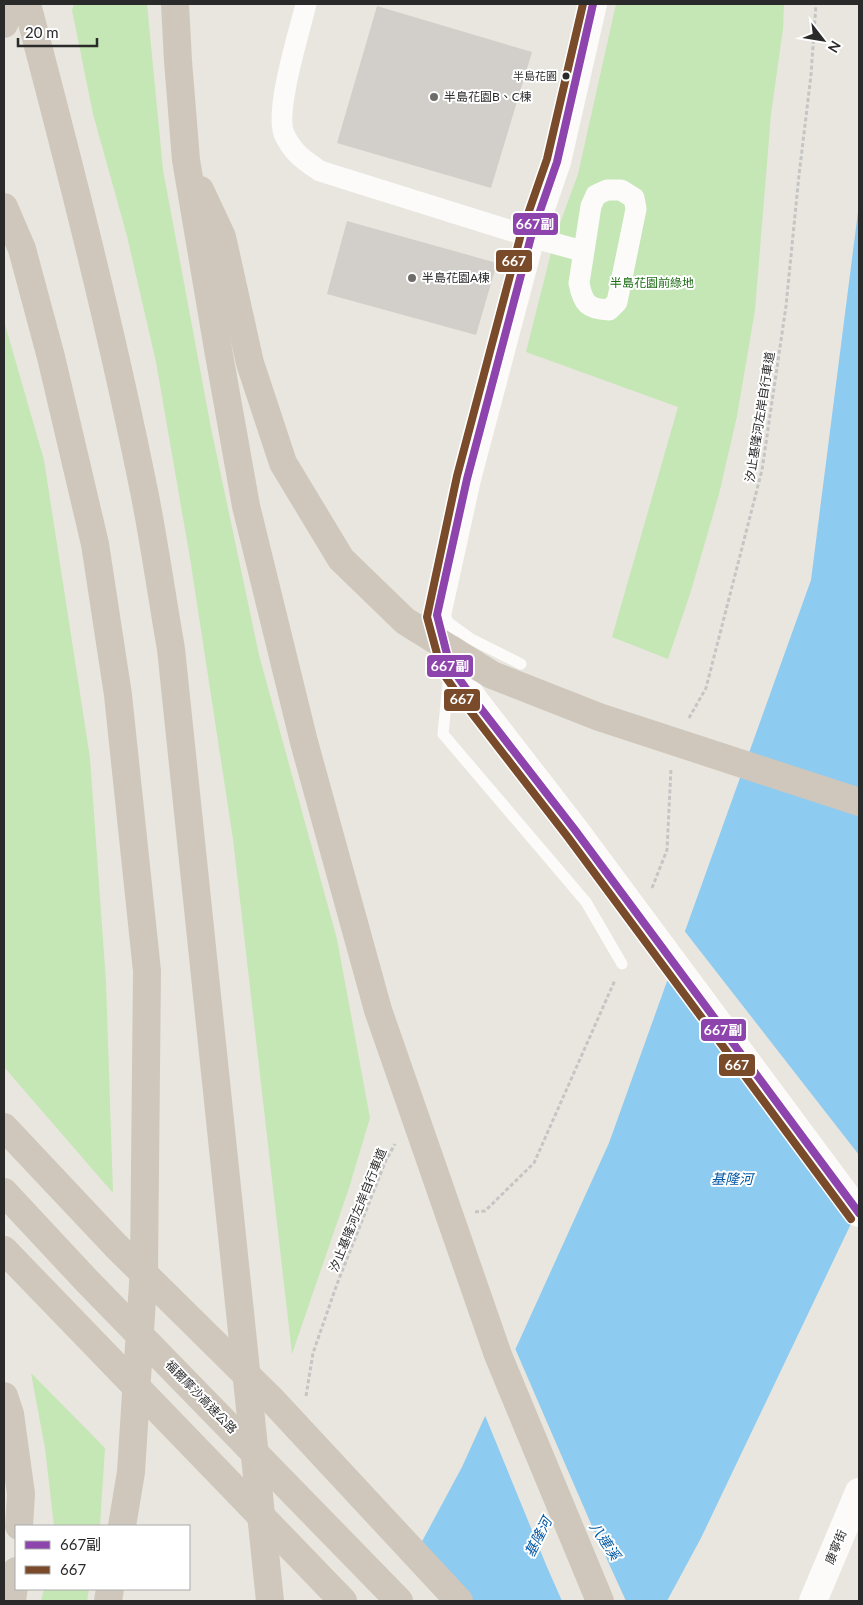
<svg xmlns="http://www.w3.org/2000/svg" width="863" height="1605" viewBox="0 0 863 1605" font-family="Lato,'Noto Sans TC',sans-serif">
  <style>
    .green { fill: #c4e7b5 }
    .water { fill: #8dcbf0 }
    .pier { fill: #e9e6df }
    .building { fill: #d2cfca }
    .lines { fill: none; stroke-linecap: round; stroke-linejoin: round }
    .path { stroke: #c6c5c5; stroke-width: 3; stroke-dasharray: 4 2.5; stroke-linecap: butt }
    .service { stroke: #fcfbfa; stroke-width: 11 }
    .minor { stroke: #fcfbfa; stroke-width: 21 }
    .tertiary { stroke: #fcfbfa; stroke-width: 28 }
    .motorway { stroke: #cfc7bc; stroke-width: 28 }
    .bus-1-casing { stroke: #fff; stroke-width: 11 }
    .bus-2-casing { stroke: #fff; stroke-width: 11 }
    .bus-1 { stroke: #8e44ad; stroke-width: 8 }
    .bus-2 { stroke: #7a4b2a; stroke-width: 8 }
    .bus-dot { fill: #2a2a2a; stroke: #fff; stroke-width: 2 }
    .poi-dot { fill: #6d6c69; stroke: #fff; stroke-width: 2 }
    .labels { text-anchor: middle; stroke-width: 4; stroke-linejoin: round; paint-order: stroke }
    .bus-label { font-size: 11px; fill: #2a2a2a; stroke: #fff; text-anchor: end }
    .poi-label { font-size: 12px; fill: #2a2a2a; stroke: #fff; text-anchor: start }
    .park-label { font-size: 12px; fill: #1c6d14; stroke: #fff }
    .street-label { font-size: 12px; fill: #2a2a2a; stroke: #fff }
    .water-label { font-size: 14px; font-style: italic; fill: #0359a5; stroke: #fff }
    .line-badge { stroke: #fff; stroke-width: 2 }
    .badge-label { font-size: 14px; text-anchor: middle; font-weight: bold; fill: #fff }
  </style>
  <rect width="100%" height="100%" fill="#e9e6df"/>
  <g class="green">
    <polygon points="74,4 147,4 163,170 211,428 259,655 337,939 370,1118 349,1188 292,1354 233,839 190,558 156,362 127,236 93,114 72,10"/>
    <polygon points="616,4 784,4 783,29 771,114 755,310 737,416 719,494 691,591 668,659 612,637 678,407 526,352 555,237 578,174"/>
    <polygon points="4,321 44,460 90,758 106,982 113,1193 4,1067"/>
    <polygon points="31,1373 105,1448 100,1526 54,1526 45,1448"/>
    <polygon points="44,1589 89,1589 87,1601 41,1601"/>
  </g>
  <polygon class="water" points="859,204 859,1207 701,1538 667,1601 390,1601 462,1467 609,1143 811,580"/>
  <g class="pier">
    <polygon points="683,929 859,1155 859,1213 667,975"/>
    <polygon points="514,1346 595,1533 626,1601 562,1601 547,1567 484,1413"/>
    <polygon points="410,1560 447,1601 388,1601"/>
  </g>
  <g class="building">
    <polygon points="377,6 532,52 491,188 337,143"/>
    <polygon points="347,221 497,263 476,335 327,294"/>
  </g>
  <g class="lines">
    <g class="path">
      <polyline points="689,718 706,688 762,470 786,306 799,175 811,75 816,4"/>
      <polyline points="652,888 667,850 671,768"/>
      <polyline points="475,1212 485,1211 534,1163 615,980"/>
      <polyline points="306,1396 313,1353 337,1284 386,1160 395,1144"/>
    </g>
    <g class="service">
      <polyline points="442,618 471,639 521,664"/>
      <polyline points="449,673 443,734 586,902 622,964"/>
    </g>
    <g class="minor">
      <path d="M306,4C300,30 273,114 285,136C294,154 304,160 320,171L531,237L582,251"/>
      <path d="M607,190H621L634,198L636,209L617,302L609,310C588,309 583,304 579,283L591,206L596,195Z"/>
    </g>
    <g class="tertiary">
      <polyline points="593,4 557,162 531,237 467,479 437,615 450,666 475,701 575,830 859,1213"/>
      <polyline points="813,1601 859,1492"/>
    </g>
    <g class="motorway">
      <path d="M27,4C70,167 112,331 145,496C155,547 162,598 171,649L270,1601"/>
      <polyline points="175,4 178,61 186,160 218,349 246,506 304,742 378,1010 498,1355 600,1601"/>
      <polyline points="4,24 12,4"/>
      <polyline points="200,190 222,237 250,363 283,463 341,559 405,621 492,675 599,717 859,802"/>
      <polyline points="4,207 22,249 51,357 95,544 118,695 147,971 144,1268 131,1472 122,1526"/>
      <polyline points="4,1127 116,1246 273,1401 459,1601"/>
      <polyline points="4,1192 87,1281 399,1601"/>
      <polyline points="4,1250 343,1601"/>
      <polyline points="4,1396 10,1414 21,1494 19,1526"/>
      <polyline points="12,1601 16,1571"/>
      <polyline points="108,1601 110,1589"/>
    </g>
    <defs>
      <polyline id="bus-1" points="593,4 557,162 531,237 467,479 437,615 450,666 475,701 575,830 859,1213"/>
      <polyline id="bus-2" points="583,4 547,159 521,234 457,476 427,617 442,672 467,707 567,836 851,1219"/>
    </defs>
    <use href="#bus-1" class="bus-1-casing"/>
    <use href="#bus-2" class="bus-2-casing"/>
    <use href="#bus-1" class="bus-1"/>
    <use href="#bus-2" class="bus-2"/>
  </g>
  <circle class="bus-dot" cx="566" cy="76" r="4.5"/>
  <g class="poi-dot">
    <circle cx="434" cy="97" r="5"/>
    <circle cx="412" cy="278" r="5"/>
  </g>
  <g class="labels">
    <g class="bus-label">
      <text x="557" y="80">半島花園</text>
    </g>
    <g class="poi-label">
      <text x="444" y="101">半島花園B、C棟</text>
      <text x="422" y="282">半島花園A棟</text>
    </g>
    <g class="park-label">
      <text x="652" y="287">半島花園前綠地</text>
    </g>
    <g class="street-label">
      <text transform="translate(760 417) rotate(-81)" y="4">汐止基隆河左岸自行車道</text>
      <text transform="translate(358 1210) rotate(-68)" y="4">汐止基隆河左岸自行車道</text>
      <text transform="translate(201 1397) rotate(46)" y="4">福爾摩沙高速公路</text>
      <text transform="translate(836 1547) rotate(-67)" y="4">康寧街</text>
    </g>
    <g class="water-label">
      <text x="732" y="1184">基隆河</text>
      <text transform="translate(538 1537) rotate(-63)" y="5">基隆河</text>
      <text transform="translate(605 1541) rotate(56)" y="5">八連溪</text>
    </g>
  </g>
  <g class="line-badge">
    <rect x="512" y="212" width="47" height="24" rx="5" fill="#8e44ad"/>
    <rect x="495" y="249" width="38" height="24" rx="5" fill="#7a4b2a"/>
    <rect x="426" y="654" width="48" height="24" rx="5" fill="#8e44ad"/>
    <rect x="443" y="688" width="38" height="24" rx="5" fill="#7a4b2a"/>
    <rect x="700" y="1018" width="47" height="24" rx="5" fill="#8e44ad"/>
    <rect x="718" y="1053" width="38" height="24" rx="5" fill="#7a4b2a"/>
  </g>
  <g class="badge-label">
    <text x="535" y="229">667副</text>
    <text x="514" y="266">667</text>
    <text x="450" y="671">667副</text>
    <text x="462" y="704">667</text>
    <text x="723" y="1035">667副</text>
    <text x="737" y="1070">667</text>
  </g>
  <rect width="863" height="1605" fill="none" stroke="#2a2a2a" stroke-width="10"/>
  <rect x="15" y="1525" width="175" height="65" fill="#ffffff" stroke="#aaaaaa"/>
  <rect x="25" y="1541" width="25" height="8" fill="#8e44ad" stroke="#aaaaaa"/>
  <text x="60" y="1550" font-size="15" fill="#2a2a2a">667副</text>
  <rect x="25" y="1566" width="25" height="8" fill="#7a4b2a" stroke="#aaaaaa"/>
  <text x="60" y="1575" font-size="15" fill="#2a2a2a">667</text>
  <g transform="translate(823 40) rotate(121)" stroke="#ffffff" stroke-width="4" paint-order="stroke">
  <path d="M0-4L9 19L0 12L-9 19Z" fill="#2a2a2a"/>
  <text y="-8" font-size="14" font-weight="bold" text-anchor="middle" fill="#2a2a2a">N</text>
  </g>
  <path d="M18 38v8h79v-8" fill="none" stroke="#2a2a2a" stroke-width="2.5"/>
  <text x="25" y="38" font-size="15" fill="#2a2a2a" stroke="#ffffff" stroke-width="4" paint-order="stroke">20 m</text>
</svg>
